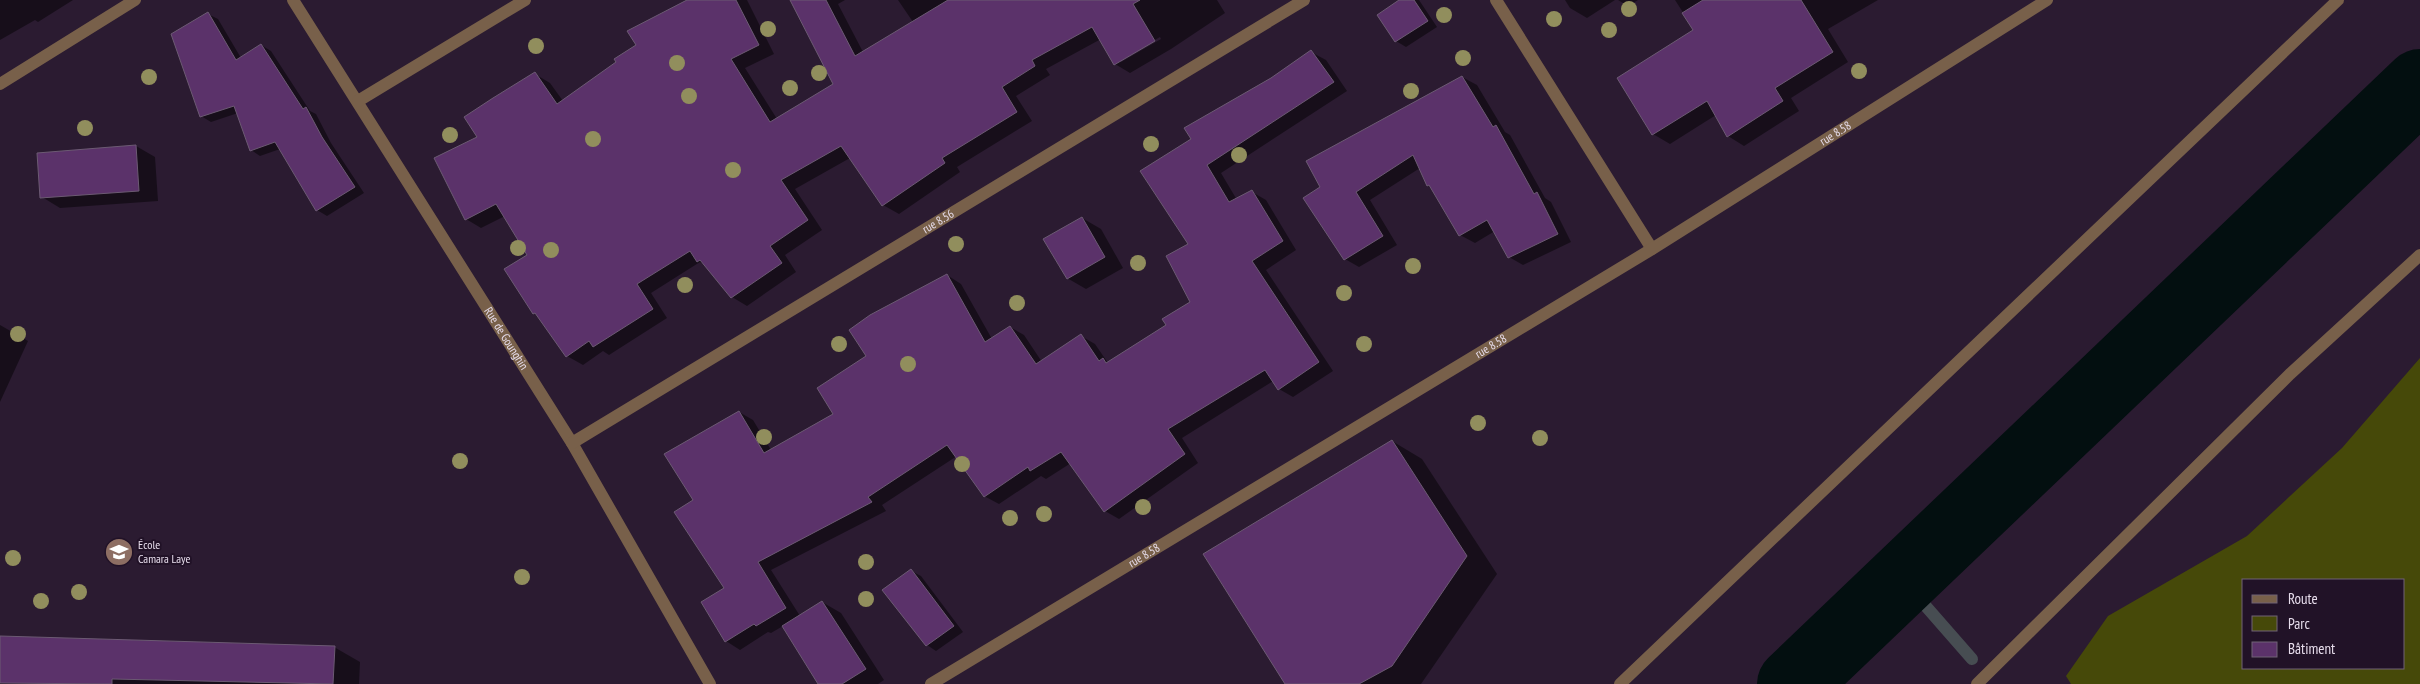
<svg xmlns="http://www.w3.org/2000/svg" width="2420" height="684" viewBox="0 0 2420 684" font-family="'PT Sans Narrow',sans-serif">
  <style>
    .green { fill: #464909; fill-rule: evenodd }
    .shadow { fill: #0007; fill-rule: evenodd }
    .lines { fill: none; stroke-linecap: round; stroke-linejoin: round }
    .stream { stroke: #474d52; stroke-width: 12 }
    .river { stroke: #030f10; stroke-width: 72 }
    .building { fill: #5b326a; stroke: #6c5a73 }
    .minor { stroke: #78604a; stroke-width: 12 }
    .tree { fill: #918e5d }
    .labels { text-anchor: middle; stroke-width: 4; stroke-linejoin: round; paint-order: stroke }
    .street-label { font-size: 12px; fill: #e7ddec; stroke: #211227 }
    .poi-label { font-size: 12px; fill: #e7ddec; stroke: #211227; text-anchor: start }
  </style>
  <rect width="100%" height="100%" fill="#2b1b31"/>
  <path class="green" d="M2420,358V684H2071L2066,676L2108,616L2247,536L2342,448ZM2244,580H2404V668H2244Z"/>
  <g class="shadow">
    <polygon points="0,0 73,0 38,22 35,20 0,40"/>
    <path d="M690,0H747L774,54L745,68L777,119L835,84L798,0H845L838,4L863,52L913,22L898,0H1217L1225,13L1171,49L1130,73L1115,64L1101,39L1046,69L1050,75L1016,96L1032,121L957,167L960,172L899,214L883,205L850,158L795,189L822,230L785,255L796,272L747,306L732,297L707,266L700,262L651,293L667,318L609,355L603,351L583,365L567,356L540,317L534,313L529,255L505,216L481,228L466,219L479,138L535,74L550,83L563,101L618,62ZM1160,37L1161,39L1121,62V60Z"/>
    <polygon points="1401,0 1419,0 1437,27 1406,47 1396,41"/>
    <polygon points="1565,0 1615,0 1587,18 1570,8"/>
    <polygon points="1618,0 1638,0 1628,6"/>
    <polygon points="1675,0 1878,0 1828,29 1848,62 1791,98 1799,111 1744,146 1728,136 1716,115 1670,144 1653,134 1618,79 1695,31"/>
    <polygon points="208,14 218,19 241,58 261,45 271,51 310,111 316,114 331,143 364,193 327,216 317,210 280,149 260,156 251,150 238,113 211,122 201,116"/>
    <polygon points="1311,52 1326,60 1347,91 1221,173 1237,200 1252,192 1266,200 1296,250 1266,270 1333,371 1293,397 1279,389 1273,381 1182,438 1198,463 1119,519 1105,511 1071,463 1046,479 1041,476 999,504 984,496 957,456 882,505 886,511 771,570 800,616 822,602 841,613 884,680 878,684 819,684 783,626 771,633 768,632 740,650 726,641 726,588 695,500 739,412 753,420 771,450 835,414 868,357 947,275 961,284 992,339 1010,327 1024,335 1042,362 1081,336 1095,344 1108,363 1168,326 1192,302 1190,245 1193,139 1271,79"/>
    <polygon points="1462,77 1477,85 1505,132 1510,135 1545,198 1551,202 1571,242 1523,265 1509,257 1495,231 1475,243 1460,235 1432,187 1428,185 1420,168 1370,200 1397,245 1359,267 1345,259 1322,187"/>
    <polygon points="136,146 155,157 158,201 60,208 42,197"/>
    <polygon points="1082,218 1101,229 1123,268 1086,289 1067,278"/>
    <polygon points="0,325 28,341 0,402"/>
    <polygon points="1392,441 1422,459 1497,574 1421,684 1286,684"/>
    <polygon points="911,571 921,576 963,632 936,651 927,645"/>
    <polygon points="0,638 334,647 360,662 359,684 0,684"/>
  </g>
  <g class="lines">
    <polyline class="stream" points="1902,579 1972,659"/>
    <polyline class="river" points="1793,684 2420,85"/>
  </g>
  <g class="building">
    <polygon points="687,0 736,0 759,45 731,59 770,122 833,84 790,0 826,0 855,56 948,0 1140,0 1133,4 1155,41 1114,65 1092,27 1032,60 1035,66 1002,87 1017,112 942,158 945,163 882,206 841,146 781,180 808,220 770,246 782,263 731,298 700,260 697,262 690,251 637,284 653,309 593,347 589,341 566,357 535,313 533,314 504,269 527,255 496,204 465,220 434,158 477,137 464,117 493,98 535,72 557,104 616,62 614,59 636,45 627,31"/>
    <polygon points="1399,0 1414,0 1428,21 1395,42 1377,15"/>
    <polygon points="1703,0 1801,0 1833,52 1775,88 1783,101 1727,137 1707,101 1652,135 1617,78 1693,30 1682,13"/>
    <polygon points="208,12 236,60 261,44 303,109 306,107 322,137 355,187 316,211 275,142 250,151 234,106 200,117 171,34"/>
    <polygon points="1311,50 1334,82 1207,165 1229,202 1252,190 1283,241 1252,261 1319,362 1278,390 1265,370 1168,429 1185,454 1104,512 1061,452 1030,471 1028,467 984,497 947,445 868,497 872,502 758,562 786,608 756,626 754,624 725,642 701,602 724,588 674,512 693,500 664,454 739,411 764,453 833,414 817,388 866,356 849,330 870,315 947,274 985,342 1010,326 1036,364 1081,334 1099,361 1103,358 1106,363 1166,325 1162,319 1190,302 1166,256 1188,244 1140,171 1191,139 1184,128 1271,78"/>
    <polygon points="1462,76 1493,127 1496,125 1534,194 1537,192 1558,234 1508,258 1487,220 1459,236 1429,185 1427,186 1413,155 1356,192 1383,236 1344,260 1303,198 1320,187 1306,161"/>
    <polygon points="136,145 139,191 40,198 37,153"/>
    <polygon points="1082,217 1105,257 1067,279 1043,239"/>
    <polygon points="1392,440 1467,556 1392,666 1359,684 1285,684 1203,554"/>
    <polygon points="911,569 954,626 926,646 882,590"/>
    <polygon points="822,601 866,669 842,684 818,684 782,626"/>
    <polygon points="0,636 335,646 333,684 112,679 112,684 0,683"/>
  </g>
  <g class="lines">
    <g class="minor">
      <path id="s1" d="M293,0L572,443L710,684"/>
      <polyline points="1496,0 1652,249"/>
      <polyline points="0,84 135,0"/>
      <polyline points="358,101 525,0"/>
      <path id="s2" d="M572,443L1304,0"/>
      <path id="s3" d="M931,684L1652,249L2047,0"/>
      <polyline points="1620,684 2338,0"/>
      <polyline points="1977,684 2290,374 2420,255"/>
    </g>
  </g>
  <g class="tree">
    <circle cx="1629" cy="9" r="8"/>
    <circle cx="1444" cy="15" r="8"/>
    <circle cx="1554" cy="19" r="8"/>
    <circle cx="768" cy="29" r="8"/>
    <circle cx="1609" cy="30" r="8"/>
    <circle cx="536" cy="46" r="8"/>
    <circle cx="1463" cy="58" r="8"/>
    <circle cx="677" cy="63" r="8"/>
    <circle cx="1859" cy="71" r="8"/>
    <circle cx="819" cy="73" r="8"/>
    <circle cx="149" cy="77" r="8"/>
    <circle cx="790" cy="88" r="8"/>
    <circle cx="1411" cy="91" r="8"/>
    <circle cx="689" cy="96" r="8"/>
    <circle cx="85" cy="128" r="8"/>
    <circle cx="450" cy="135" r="8"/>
    <circle cx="593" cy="139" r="8"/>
    <circle cx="1151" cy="144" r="8"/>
    <circle cx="1239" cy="155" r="8"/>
    <circle cx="733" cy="170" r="8"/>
    <circle cx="956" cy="244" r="8"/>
    <circle cx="518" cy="248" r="8"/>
    <circle cx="551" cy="250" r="8"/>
    <circle cx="1138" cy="263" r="8"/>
    <circle cx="1413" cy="266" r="8"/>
    <circle cx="685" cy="285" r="8"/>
    <circle cx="1344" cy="293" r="8"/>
    <circle cx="1017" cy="303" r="8"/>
    <circle cx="18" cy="334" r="8"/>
    <circle cx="839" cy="344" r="8"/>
    <circle cx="1364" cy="344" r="8"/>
    <circle cx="908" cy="364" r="8"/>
    <circle cx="1478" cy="423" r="8"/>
    <circle cx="764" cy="437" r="8"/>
    <circle cx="1540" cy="438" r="8"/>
    <circle cx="460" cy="461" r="8"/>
    <circle cx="962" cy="464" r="8"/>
    <circle cx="1143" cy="507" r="8"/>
    <circle cx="1044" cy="514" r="8"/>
    <circle cx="1010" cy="518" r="8"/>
    <circle cx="13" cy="558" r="8"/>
    <circle cx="866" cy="562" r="8"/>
    <circle cx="522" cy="577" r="8"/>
    <circle cx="79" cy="592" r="8"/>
    <circle cx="866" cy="599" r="8"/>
    <circle cx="41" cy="601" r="8"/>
  </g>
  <defs>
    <symbol id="school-disc" viewBox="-11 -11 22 22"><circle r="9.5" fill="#8d6e63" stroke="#211227"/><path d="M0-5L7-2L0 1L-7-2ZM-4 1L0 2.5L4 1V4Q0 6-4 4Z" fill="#fff"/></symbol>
  </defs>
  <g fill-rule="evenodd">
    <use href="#school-disc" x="103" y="536" width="32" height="32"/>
  </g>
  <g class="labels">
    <g class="street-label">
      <text dy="4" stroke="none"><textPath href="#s3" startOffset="1059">rue 8.58</textPath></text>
      <text dy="4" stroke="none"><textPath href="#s2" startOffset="428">rue 8.56</textPath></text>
      <text dy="4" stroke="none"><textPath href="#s1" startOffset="400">Rue de Gounghin</textPath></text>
      <text dy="4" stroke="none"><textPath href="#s3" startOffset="654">rue 8.58</textPath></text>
      <text dy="4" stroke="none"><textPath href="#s3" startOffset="249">rue 8.58</textPath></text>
    </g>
    <g class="poi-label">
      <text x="138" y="549">École<tspan x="138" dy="14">Camara Laye</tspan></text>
    </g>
  </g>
  <rect x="2242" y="579" width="162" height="90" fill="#211227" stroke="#706376"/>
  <rect x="2252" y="595" width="25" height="8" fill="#78604a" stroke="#706376"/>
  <text x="2288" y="604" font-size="15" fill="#e7ddec">Route</text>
  <rect x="2252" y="616" width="25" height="15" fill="#464909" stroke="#706376"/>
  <text x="2288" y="629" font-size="15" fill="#e7ddec">Parc</text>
  <rect x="2252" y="642" width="25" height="15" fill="#5b326a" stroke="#706376"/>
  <text x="2288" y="654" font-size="15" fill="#e7ddec">Bâtiment</text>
</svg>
